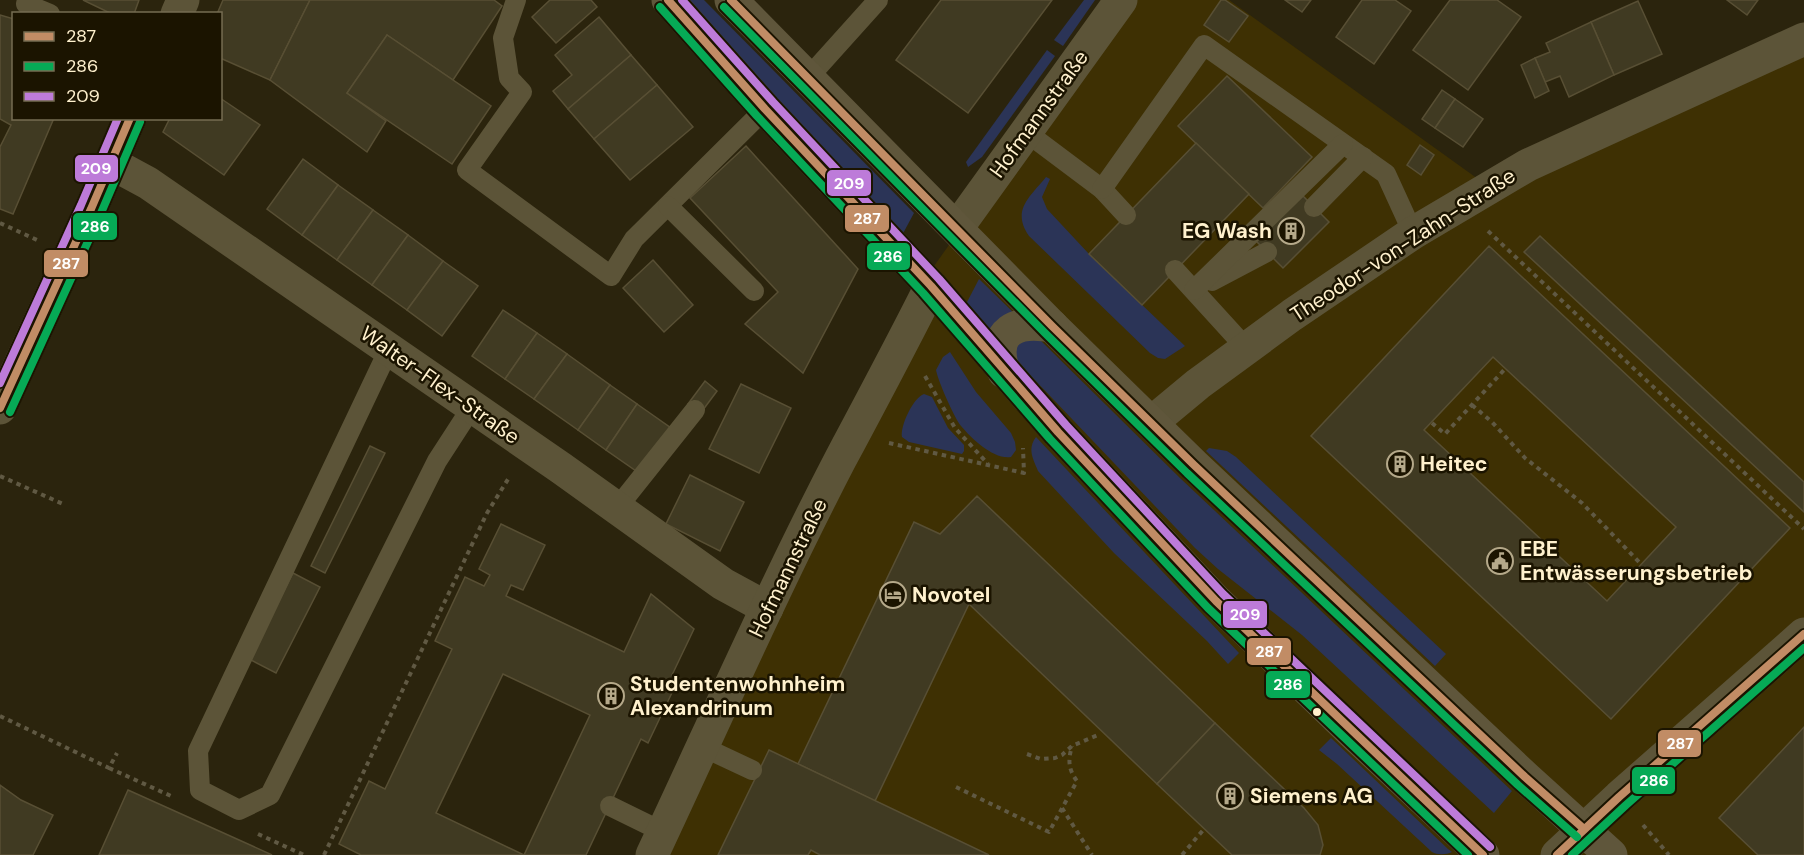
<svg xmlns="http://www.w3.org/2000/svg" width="1804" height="855" viewBox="0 0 1804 855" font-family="'DM Sans',sans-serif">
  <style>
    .built { fill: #3e3003 }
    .green { fill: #2b3457 }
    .building { fill: #403a22; stroke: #584f34; stroke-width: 1.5; fill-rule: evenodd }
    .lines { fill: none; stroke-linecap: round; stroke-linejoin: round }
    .path { stroke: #605943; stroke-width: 4; stroke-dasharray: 4.5 4.5; stroke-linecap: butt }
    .service { stroke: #5c5438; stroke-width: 20 }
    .minor { stroke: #5c5438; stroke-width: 33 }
    .tertiary { stroke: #5c5438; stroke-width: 33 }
    .secondary { stroke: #5f563b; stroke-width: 33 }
    .bus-1-casing { stroke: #1b1400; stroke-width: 12 }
    .bus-2-casing { stroke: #1b1400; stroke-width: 12 }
    .bus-3-casing { stroke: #1b1400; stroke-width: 12 }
    .bus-1 { stroke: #c18c65; stroke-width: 8 }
    .bus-2 { stroke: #06aa56; stroke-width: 8 }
    .bus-3 { stroke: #bd7bd9; stroke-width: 8 }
    .bus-dot { fill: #fff1cd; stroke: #1b1400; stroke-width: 2 }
    .labels { text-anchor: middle; stroke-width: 5; stroke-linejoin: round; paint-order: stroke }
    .street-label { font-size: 21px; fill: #fff1cd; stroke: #1b1400 }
    .poi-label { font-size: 21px; font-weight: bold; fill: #fff1cd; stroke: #1b1400; text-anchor: start }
    .line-badge { stroke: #1b1400; stroke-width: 2 }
    .badge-label { font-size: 16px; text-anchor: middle; font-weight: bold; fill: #fff }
  </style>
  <rect width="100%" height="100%" fill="#2b240d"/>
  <polygon class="built" points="1123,0 1229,0 1485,184 1804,43 1804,855 650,855 922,283"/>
  <g class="green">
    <polygon points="682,0 704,0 914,213 900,239"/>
    <polygon points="1084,0 1095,0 1063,46 1054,40"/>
    <polygon points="1047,50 1055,56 982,157 968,167 966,162"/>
    <path d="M1046,177L1050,179L1042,197L1047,209L1089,254L1185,346L1165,359L1158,358L1150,353L1029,236C1011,210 1030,197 1046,177Z"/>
    <polygon points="979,279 1016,315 994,336 965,306"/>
    <polygon points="1033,333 1180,478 1512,791 1494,813 1302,635 1218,569 1195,548 1010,354 1013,344"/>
    <path d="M950,352L976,392L1011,433L1015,442L1016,450L1011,457C994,460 972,439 961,426C954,417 938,381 936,370L943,357Z"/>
    <path d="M924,394L932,397L948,428L964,445V451L962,454L909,442L902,437C900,426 913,398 924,394Z"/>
    <path d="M1036,437L1239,653L1228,664L1207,641L1114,553L1038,471C1033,459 1027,449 1036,437Z"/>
    <polygon points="1209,448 1227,451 1236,457 1446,654 1435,666 1206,451"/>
    <path d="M1331,738L1448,849L1452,852C1446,855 1437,855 1432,852L1337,764L1319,750Z"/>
  </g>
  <g class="building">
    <polygon points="83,0 139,0 134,14 112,14"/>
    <polygon points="223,0 310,0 270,80 220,58 220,14 217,14"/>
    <polygon points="310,0 494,0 502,6 453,80 387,35 347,93 386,121 367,152 270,80"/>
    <polygon points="550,0 591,0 597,7 556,43 532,17"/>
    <polygon points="941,0 1052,0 968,113 896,60"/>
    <polygon points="1221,0 1225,0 1248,16 1229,42 1204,25"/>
    <polygon points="1285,0 1311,0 1302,12"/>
    <polygon points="1362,0 1395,0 1411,11 1374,64 1336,37"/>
    <polygon points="1450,0 1497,0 1521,17 1468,90 1413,50"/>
    <polygon points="1727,0 1758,0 1747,15"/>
    <polygon points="1638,1 1662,54 1614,75 1591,22"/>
    <polygon points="0,15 14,19 14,118 54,118 13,214 0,209 0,147 11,125 0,119"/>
    <polygon points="599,17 631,55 568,109 553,91 572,75 555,55"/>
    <polygon points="1591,22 1614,75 1569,97 1560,76 1545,82 1535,58 1550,52 1546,43"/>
    <polygon points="387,35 491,106 452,164 347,93"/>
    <polygon points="631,55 657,85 594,139 568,109"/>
    <polygon points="1535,58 1549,91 1535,98 1521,65"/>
    <polygon points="1227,76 1312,157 1263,208 1178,126"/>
    <polygon points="657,85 693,127 630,180 594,139"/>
    <polygon points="1442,90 1455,99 1435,128 1422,119"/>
    <polygon points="220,98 260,125 224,175 163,132 170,118 220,118"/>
    <polygon points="1455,99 1483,119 1463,147 1435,128"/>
    <polygon points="1196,143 1249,194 1142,305 1089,254"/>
    <polygon points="1420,145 1434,155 1421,175 1407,165"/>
    <polygon points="746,146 858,269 803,373 745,324 778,292 690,198"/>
    <polygon points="303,159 338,185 302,235 267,209"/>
    <polygon points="338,185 373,210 337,260 302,235"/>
    <polygon points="1300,193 1329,222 1283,268 1254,239"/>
    <polygon points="373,210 408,235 372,285 337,260"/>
    <polygon points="408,235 443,261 407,310 372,285"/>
    <polygon points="1540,236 1804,482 1804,512 1524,252"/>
    <path d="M1489,246L1790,528L1611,719L1311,436ZM1493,357L1676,527L1607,601L1424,430Z"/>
    <polygon points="653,260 693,305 664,332 623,288"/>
    <polygon points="443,261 478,286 442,336 407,310"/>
    <polygon points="503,310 537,333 505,379 472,356"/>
    <polygon points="537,333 567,354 534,399 505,379"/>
    <polygon points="567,354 610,385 578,430 534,399"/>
    <polygon points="705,381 717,391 700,414 688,404"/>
    <polygon points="741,384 791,408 759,473 709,449"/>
    <polygon points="610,385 637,404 606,450 578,430"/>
    <polygon points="637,404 671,428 639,473 606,450"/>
    <polygon points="370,446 385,453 325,573 311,566"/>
    <polygon points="690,475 744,502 720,551 666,524"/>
    <polygon points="977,496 1215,723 1157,784 969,604 875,801 798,764 914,522 940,534"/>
    <path d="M501,524L545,545L523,590L511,585L506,596L624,652L651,594L694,629L672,675L679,678L648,743L641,739L586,855H361L339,844L369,781L385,789L452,649L435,641L465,577L484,586L490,575L479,569ZM503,674L590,715L524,855L436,813Z"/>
    <polygon points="293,573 320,587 276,673 249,659"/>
    <polygon points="1215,723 1304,808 1318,825 1323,845 1320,855 1232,855 1157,784"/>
    <polygon points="1804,727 1804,855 1758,855 1719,818"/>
    <polygon points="769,750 989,855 820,855 811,850 808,855 718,855"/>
    <polygon points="0,785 21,800 53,815 33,855 0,855"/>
    <polygon points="128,790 248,844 272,855 99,855"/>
  </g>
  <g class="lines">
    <g class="path">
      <polyline points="0,223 37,240"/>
      <polyline points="1488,231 1804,529"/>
      <polyline points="925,376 955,428 988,464"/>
      <polyline points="1472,405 1492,422 1525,458 1582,503 1642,565"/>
      <polyline points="1432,423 1445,434 1505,369"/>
      <polyline points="889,443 1024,473 1023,448"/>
      <polyline points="0,476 63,504"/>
      <polyline points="0,716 109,768 117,753"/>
      <polyline points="1027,754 1041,759 1055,758 1062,755 1072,746 1100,734"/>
      <polyline points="109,768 171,796"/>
      <path d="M956,787L1049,832L1077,781C1068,769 1068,760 1072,746"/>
      <polyline points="1062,808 1092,855"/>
      <polyline points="1643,825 1669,855"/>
      <polyline points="258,834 304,855"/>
      <polyline points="324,855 487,513 510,476"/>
      <polyline points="1182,855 1204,829"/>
    </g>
    <g class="service">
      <polyline points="27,0 26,4 50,14"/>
      <polyline points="516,0 503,38 509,78 522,92 467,170 611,276 634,239 765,109"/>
      <polyline points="807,79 878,0"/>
      <polyline points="1026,132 1102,189 1126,215"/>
      <polyline points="1102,189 1204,45 1386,174 1413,233"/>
      <polyline points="668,206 754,291"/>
      <polyline points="1314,207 1363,157"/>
      <polyline points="1175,270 1247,349"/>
      <polyline points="1212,281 1267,252"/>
      <polyline points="1194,290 1343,144"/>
      <polyline points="389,349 198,751 200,790 239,810 270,795 437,461 472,407"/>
      <polyline points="617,508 695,410"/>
      <polyline points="703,747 752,770"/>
      <polyline points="610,806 663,832"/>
    </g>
    <g class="minor">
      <polyline points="111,163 148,183 561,468 723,584 767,608"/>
      <polyline points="957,228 1121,0"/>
      <polyline points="1151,423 1198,384 1292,315 1413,233 1528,165 1804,39"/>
      <path d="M652,855C714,723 773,589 840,460C871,402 902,344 931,286"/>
      <polyline points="1557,855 1619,797 1804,634"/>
    </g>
    <g class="tertiary">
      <polyline points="177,14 183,0"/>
      <polyline points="0,408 91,209 130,118"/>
    </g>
    <g class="secondary">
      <polyline points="668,0 765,109 931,286 1058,432 1216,601 1353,733 1483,855"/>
      <polyline points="731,0 1052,326 1194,465 1525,777 1611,855"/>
      <path d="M1004,372C990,330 1017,320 1052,326"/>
    </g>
    <defs>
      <g id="bus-1">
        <polyline points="668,0 765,109 931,286 1058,432 1216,601 1483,855"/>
        <polyline points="731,0 1052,326 1194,465 1525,777 1584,829"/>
        <polyline points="0,408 91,209 130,118"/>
        <polyline points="1557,855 1619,797 1804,634"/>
      </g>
      <g id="bus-2">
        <polyline points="660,7 757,116 923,293 1050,439 1208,608 1468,855"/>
        <polyline points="724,7 1045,333 1187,473 1518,785 1577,837"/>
        <polyline points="10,412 101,213 140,122"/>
        <polyline points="1572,855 1626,805 1804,648"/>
      </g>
      <g id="bus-3">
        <polyline points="682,0 773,102 939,279 1066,425 1223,594 1490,847"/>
        <polyline points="0,383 81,205 118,118"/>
      </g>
    </defs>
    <use href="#bus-1" class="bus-1-casing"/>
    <use href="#bus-2" class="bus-2-casing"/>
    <use href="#bus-3" class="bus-3-casing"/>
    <use href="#bus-1" class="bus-1"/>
    <use href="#bus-2" class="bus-2"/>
    <use href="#bus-3" class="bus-3"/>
  </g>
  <defs>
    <symbol id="building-ring" viewBox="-11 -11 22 22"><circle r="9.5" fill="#1b1400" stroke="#b5a98a" stroke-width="1.5"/><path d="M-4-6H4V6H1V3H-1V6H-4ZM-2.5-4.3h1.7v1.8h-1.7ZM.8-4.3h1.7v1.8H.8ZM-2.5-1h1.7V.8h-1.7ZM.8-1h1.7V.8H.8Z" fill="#b5a98a"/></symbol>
    <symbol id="civic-ring" viewBox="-11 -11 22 22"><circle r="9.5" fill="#1b1400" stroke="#b5a98a" stroke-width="1.5"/><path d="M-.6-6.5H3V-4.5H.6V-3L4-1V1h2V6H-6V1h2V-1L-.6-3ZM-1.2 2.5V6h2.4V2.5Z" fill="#b5a98a"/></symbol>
    <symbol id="hotel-ring" viewBox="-11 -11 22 22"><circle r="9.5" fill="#1b1400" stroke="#b5a98a" stroke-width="1.5"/><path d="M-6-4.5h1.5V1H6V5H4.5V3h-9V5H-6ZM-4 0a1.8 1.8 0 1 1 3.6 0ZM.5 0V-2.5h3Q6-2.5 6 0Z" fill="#b5a98a"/></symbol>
  </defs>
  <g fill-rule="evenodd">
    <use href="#building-ring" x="1276" y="216" width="30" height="30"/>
    <use href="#building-ring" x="1385" y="449" width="30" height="30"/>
    <use href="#civic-ring" x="1485" y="546" width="30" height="30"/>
    <use href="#hotel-ring" x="878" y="580" width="30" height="30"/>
    <use href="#building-ring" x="596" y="681" width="30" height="30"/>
    <use href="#building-ring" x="1215" y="781" width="30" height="30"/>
  </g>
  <circle class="bus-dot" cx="1317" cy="712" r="5"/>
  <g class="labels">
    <g class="street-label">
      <text transform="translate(1039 114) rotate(-54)" y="7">Hofmannstraße</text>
      <text transform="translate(1403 245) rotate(-33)" y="7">Theodor-von-Zahn-Straße</text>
      <text transform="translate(440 385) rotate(35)" y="7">Walter-Flex-Straße</text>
      <text transform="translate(788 568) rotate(-64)" y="7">Hofmannstraße</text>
    </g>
    <g class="poi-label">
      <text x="1272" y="238" text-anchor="end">EG Wash</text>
      <text x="1420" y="471">Heitec</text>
      <text x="1520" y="556">EBE<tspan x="1520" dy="24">Entwässerungsbetrieb</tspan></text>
      <text x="912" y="602">Novotel</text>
      <text x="630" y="691">Studentenwohnheim<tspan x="630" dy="24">Alexandrinum</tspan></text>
      <text x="1250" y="803">Siemens AG</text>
    </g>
  </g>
  <g class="line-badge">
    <rect x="74" y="154" width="45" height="29" rx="6" fill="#bd7bd9"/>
    <rect x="826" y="169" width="46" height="28" rx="6" fill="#bd7bd9"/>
    <rect x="844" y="204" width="46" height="29" rx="6" fill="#c18c65"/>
    <rect x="72" y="212" width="46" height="29" rx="6" fill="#06aa56"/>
    <rect x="866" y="242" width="45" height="29" rx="6" fill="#06aa56"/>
    <rect x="43" y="249" width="46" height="29" rx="6" fill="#c18c65"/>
    <rect x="1222" y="600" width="46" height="29" rx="6" fill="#bd7bd9"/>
    <rect x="1246" y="637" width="46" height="29" rx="6" fill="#c18c65"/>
    <rect x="1265" y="670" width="46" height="29" rx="6" fill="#06aa56"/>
    <rect x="1657" y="729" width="45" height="29" rx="6" fill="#c18c65"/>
    <rect x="1631" y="766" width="45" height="29" rx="6" fill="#06aa56"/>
  </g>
  <g class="badge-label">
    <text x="96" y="174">209</text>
    <text x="849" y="189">209</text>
    <text x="867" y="224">287</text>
    <text x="95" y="232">286</text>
    <text x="888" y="262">286</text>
    <text x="66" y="269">287</text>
    <text x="1245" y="620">209</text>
    <text x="1269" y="657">287</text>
    <text x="1288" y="690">286</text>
    <text x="1680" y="749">287</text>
    <text x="1654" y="786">286</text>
  </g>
  <rect x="12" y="12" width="210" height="108" fill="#1b1400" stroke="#766c52" stroke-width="1.5"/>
  <rect x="24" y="32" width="30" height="9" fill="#c18c65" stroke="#766c52" stroke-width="1.5"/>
  <text x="66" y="42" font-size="18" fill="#fff1cd">287</text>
  <rect x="24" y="62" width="30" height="9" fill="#06aa56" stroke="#766c52" stroke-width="1.5"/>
  <text x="66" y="72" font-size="18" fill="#fff1cd">286</text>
  <rect x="24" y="92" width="30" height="9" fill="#bd7bd9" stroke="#766c52" stroke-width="1.5"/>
  <text x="66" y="102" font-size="18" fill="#fff1cd">209</text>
</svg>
